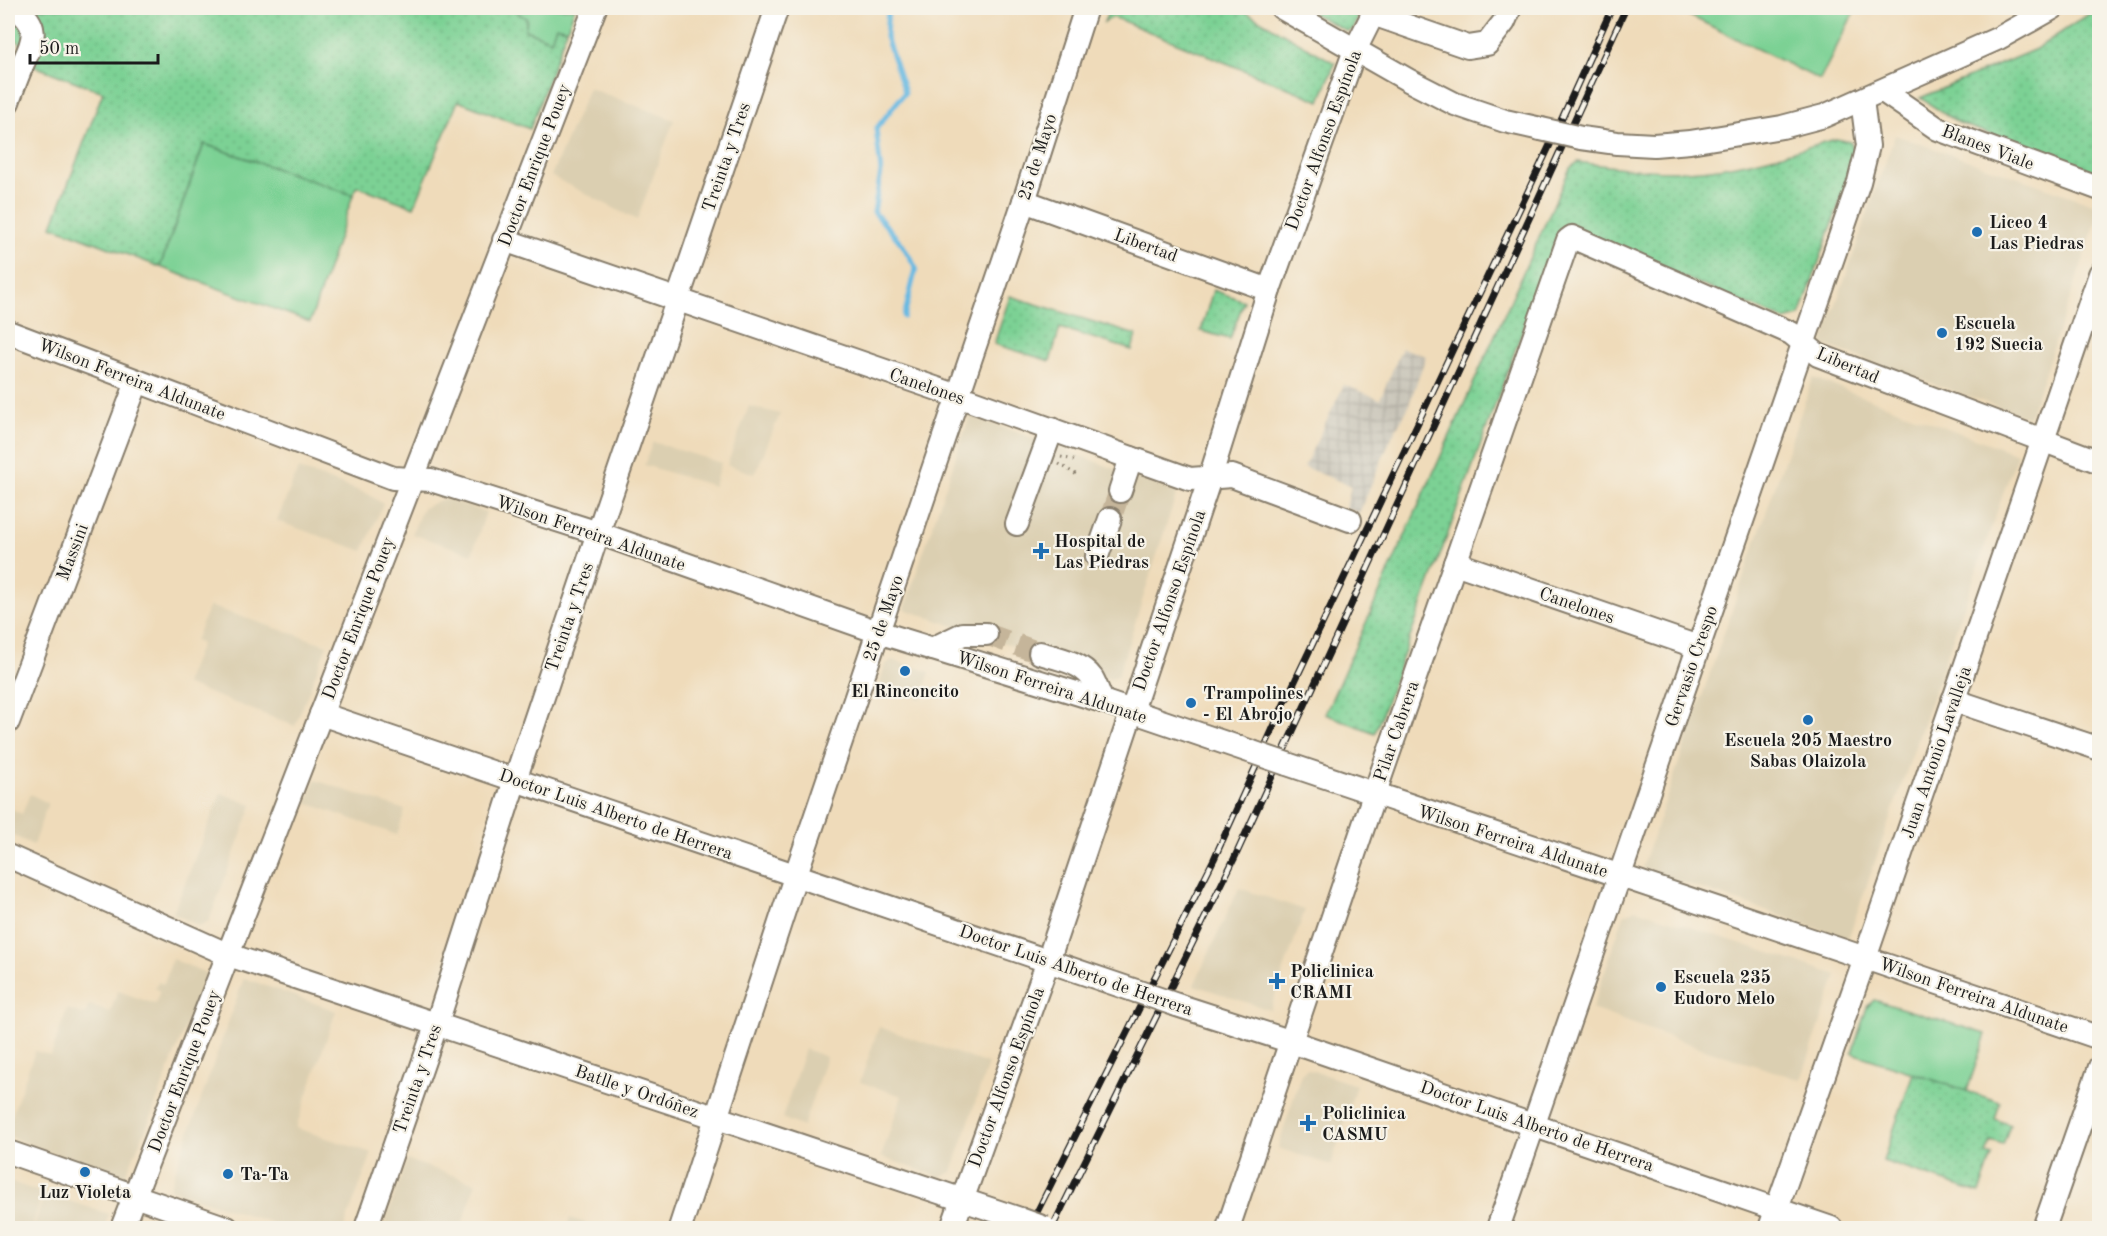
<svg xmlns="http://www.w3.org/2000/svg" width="2107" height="1236" viewBox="0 0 2107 1236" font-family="'Old Standard TT',serif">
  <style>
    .built { fill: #dbcfb1 }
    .industrial { fill: url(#industrial-grid) }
    .grass { fill: url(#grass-dots); stroke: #4c7658; stroke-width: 1.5 }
    .pitch { fill: #7cd194; stroke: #4c7658; stroke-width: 1.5 }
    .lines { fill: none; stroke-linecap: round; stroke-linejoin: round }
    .stream { stroke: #66b9e2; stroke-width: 5 }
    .minor-tunnel { stroke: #c5b59a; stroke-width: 22; stroke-dasharray: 22 11; stroke-linecap: butt }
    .minor-casing { stroke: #867c6b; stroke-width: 26 }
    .path { stroke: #867c6b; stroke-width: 3; stroke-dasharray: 1.5 4.5; stroke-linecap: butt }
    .minor { stroke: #fff; stroke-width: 22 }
    .rail-casing { stroke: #1c1c1c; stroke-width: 7 }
    .rail { stroke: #f7f3e8; stroke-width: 4.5; stroke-dasharray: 14; stroke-linecap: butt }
    .minor-bridge-casing { stroke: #867c6b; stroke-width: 26; stroke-linecap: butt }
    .minor-bridge { stroke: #fff; stroke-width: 22 }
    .poi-dot { fill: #1f6fb2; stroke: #f7f3e8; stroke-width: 2 }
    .labels { text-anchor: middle; stroke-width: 4.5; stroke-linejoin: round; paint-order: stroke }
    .street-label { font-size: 18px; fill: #1c1c1c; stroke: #f7f3e8 }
    .poi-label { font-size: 18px; font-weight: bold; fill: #1c1c1c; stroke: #f7f3e8; text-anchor: start }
  </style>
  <defs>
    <pattern id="industrial-grid" width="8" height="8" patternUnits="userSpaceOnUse" patternTransform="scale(1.5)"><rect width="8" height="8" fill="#c8c4b8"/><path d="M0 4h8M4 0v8" fill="none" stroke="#aba89e"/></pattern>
    <pattern id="grass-dots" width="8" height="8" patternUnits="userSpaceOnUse" patternTransform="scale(1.5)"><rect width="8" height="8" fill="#7cd194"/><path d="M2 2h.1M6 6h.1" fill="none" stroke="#6bb37f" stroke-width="1.8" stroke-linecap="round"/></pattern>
  </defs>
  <rect width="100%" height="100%" fill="#f7f3e8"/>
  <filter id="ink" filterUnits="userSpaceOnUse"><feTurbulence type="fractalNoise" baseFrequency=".0167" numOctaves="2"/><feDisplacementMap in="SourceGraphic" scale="12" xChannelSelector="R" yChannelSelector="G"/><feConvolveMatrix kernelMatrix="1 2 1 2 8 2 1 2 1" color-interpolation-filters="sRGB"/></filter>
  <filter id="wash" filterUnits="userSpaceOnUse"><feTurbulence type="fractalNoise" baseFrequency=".008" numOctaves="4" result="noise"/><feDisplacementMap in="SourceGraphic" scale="24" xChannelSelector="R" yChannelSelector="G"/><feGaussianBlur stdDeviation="1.35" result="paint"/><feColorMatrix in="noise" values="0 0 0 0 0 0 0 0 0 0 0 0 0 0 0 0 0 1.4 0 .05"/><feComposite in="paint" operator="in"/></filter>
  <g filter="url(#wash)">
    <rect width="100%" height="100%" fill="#efdbba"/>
    <g class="built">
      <polygon points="589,88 674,120 637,220 551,176"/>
      <polygon points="1895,135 2099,206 2099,213 2029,418 1822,344"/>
      <polygon points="1813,378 2017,454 1848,939 1642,868"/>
      <polygon points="749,406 780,414 755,474 727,465"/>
      <polygon points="970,415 1177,492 1118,676 1110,679 904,609"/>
      <polygon points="653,442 721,463 714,486 644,465"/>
      <polygon points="298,469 368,494 383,504 363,551 277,521"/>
      <polygon points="444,498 486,512 472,554 412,534 422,509"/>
      <polygon points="209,606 327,645 295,726 185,684 201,644 195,641"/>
      <polygon points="892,660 930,672 921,699 879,686 885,665"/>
      <polygon points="315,780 405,810 397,835 307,803"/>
      <polygon points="221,793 252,805 209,921 199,926 173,913"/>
      <polygon points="30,794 48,803 33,845 8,833 8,807 22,814"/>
      <polygon points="1239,888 1305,910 1270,1010 1194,985"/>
      <polygon points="1635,909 1837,975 1801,1080 1701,1048 1592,1009 1624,915"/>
      <polygon points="172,959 206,973 146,1129 123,1180 8,1136 8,1126 35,1051 51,1056 67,1009 85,1015 89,1005 110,1012 118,991 155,1004 160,991 155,988 158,982 164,984"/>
      <polygon points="244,978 336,1011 296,1128 372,1153 344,1228 288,1228 169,1189"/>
      <polygon points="879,1027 988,1064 952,1172 940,1177 881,1157 902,1096 860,1082"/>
      <polygon points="805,1049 826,1057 803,1127 782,1118"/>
      <polygon points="1307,1069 1356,1085 1331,1165 1278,1148 1301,1074"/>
      <polygon points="407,1160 476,1183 461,1228 383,1228"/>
      <polygon points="8,1181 43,1193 32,1226 37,1228 8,1228"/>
      <polygon points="45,1193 109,1214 104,1228 43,1228 34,1225"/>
      <polygon points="570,1218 601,1228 566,1228"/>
    </g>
    <polygon class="industrial" points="1402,348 1426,356 1407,410 1393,434 1359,513 1346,508 1351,486 1304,467 1344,385 1380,399"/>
    <g class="grass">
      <path d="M8,8H492L494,11C508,4 515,10 527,19L525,30L550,39L555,25L567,29L530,129L458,101L414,207L357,186L353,195L204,144L160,267L52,226L103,92L29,64L31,56L19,42L8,34Z"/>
      <polygon points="1110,8 1239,8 1335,63 1320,101 1113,17 1104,22"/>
      <polygon points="1302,8 1359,8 1357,22 1352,30 1347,31"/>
      <polygon points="2098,8 2100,8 2099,174 1959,123 1920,98 2036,49"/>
      <path d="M1836,139L1850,142L1857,153L1800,316L1785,320L1566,228L1558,233L1375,733L1325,714L1570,168L1578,162C1619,168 1660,173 1702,170C1747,166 1792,151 1836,139Z"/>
      <polygon points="1213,290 1244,301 1230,339 1201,331"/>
      <polygon points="1010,296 1136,335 1132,350 1060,328 1050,361 994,344"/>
      <polygon points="1913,1073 2000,1102 1995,1119 2010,1125 2003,1145 1991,1141 1986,1154 1992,1156 1979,1193 1883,1161"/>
    </g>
    <g class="pitch">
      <polygon points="511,8 575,8 567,29 556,26 551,40 525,30 527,19"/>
      <polygon points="1674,8 1856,8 1820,80"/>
      <polygon points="204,144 353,195 310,322 160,267"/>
      <polygon points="1874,1000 1986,1034 1967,1091 1852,1053 1867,1007"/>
    </g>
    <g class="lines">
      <polyline class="stream" points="888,8 886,37 905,92 876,129 881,172 874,212 902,244 916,268 904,317"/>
    </g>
  </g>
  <g filter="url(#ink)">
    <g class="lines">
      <g class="minor-tunnel">
        <polyline points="1110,519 1120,491"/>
        <polyline points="986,634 1040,653"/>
      </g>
      <defs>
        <g id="minor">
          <polyline points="1282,8 1408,80 1455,104 1505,121 1541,129"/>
          <polyline points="1370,8 1373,14 1468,47 1487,44 1504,22 1510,8"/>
          <polyline points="1883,91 1938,129 2100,189"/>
          <path d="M8,102C13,88 18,74 24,61C35,38 39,24 15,8"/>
          <polyline points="1581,138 1617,143 1654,145 1690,142 1782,127 1824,116 1999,38 2053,8"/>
          <polyline points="1024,201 1269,290"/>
          <polyline points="504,240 958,396 1190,479 1232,476 1350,520"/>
          <polyline points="8,332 393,478 431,480 598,533 878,632 1102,701 1252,752"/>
          <polyline points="1120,491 1131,458"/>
          <polyline points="1017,524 1052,429"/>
          <polyline points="1097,556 1110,519"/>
          <polyline points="1455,563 1698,647"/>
          <polyline points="932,649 963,634 986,634"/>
          <path d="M1040,653C1057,658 1081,662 1092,678C1096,685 1099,694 1102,701"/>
          <polyline points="1953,700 2100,749"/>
          <polyline points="321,714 1136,991"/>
          <polyline points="8,722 137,382"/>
          <polyline points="1287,764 1865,958 2100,1038"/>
          <polyline points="8,856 229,955 1020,1219"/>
          <polyline points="1177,1005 1292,1042 1831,1228"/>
          <polyline points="8,1152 227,1228"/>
          <polyline points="122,1228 595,8"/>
          <polyline points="366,1228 437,1023 515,780 598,533 777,8"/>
          <polyline points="680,1228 796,874 1024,201 1086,8"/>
          <polyline points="952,1228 1048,961 1210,478 1269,290 1355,50 1376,8"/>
          <polyline points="1228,1228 1374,795 1568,240 1572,237 1791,333 1818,355 2100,462"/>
          <polyline points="1498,1228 1859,182 1868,146 1862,100"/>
          <polyline points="1770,1228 1865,958 2100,274"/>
          <polyline points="2044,1228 2100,1067"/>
        </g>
      </defs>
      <use href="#minor" class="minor-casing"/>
      <g class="path">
        <polyline points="1061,457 1077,461"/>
        <polyline points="1059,464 1077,475"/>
      </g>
      <use href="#minor" class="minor"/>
      <defs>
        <g id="rail">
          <polyline points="1029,1228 1214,859 1285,702 1549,147 1612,8"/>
          <polyline points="1052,1228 1234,859 1626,8"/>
        </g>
      </defs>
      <use href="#rail" class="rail-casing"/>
      <use href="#rail" class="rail"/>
      <defs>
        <g id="minor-bridge">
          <polyline points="1541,129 1581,138"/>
          <polyline points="1252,752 1287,764"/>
          <polyline points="1136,991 1177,1005"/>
          <polyline points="1020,1219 1045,1228"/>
        </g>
      </defs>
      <use href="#minor-bridge" class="minor-bridge-casing"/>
      <use href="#minor-bridge" class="minor-bridge"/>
    </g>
  </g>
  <g class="poi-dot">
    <circle cx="1977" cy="232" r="6"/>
    <circle cx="1942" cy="333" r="6"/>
    <path d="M1038 542h6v6h6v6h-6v6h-6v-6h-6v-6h6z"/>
    <circle cx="905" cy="671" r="6"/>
    <circle cx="1191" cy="703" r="6"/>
    <circle cx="1808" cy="720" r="6"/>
    <path d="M1274 972h6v6h6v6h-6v6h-6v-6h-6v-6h6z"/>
    <circle cx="1661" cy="987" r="6"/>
    <path d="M1305 1114h6v6h6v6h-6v6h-6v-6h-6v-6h6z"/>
    <circle cx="85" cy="1172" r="6"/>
    <circle cx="228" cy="1174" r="6"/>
  </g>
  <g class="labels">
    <g class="street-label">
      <text transform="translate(1323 140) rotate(-70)" y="6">Doctor Alfonso Espínola</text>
      <text transform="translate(1988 147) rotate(21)" y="6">Blanes Viale</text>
      <text transform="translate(726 157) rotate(-71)" y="6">Treinta y Tres</text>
      <text transform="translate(1037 157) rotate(-72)" y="6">25 de Mayo</text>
      <text transform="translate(534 165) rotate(-69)" y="6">Doctor Enrique Pouey</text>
      <text transform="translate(1146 245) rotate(20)" y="6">Libertad</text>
      <text transform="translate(1848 365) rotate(23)" y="6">Libertad</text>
      <text transform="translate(132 379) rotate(21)" y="6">Wilson Ferreira Aldunate</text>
      <text transform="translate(927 386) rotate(19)" y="6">Canelones</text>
      <text transform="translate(591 533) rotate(19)" y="6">Wilson Ferreira Aldunate</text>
      <text transform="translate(72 552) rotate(-69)" y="6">Massini</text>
      <text transform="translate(1169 600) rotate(-71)" y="6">Doctor Alfonso Espínola</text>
      <text transform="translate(1577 605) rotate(19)" y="6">Canelones</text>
      <text transform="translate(569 617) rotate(-71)" y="6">Treinta y Tres</text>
      <text transform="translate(358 618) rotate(-69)" y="6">Doctor Enrique Pouey</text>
      <text transform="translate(883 618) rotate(-71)" y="6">25 de Mayo</text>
      <text transform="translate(1691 666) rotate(-71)" y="6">Gervasio Crespo</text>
      <text transform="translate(1052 687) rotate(18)" y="6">Wilson Ferreira Aldunate</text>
      <text transform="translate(1396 731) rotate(-71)" y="6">Pilar Cabrera</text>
      <text transform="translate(1936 752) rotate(-71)" y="6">Juan Antonio Lavalleja</text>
      <text transform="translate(616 814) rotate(19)" y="6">Doctor Luis Alberto de Herrera</text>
      <text transform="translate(1513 841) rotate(18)" y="6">Wilson Ferreira Aldunate</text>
      <text transform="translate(1076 970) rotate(19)" y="6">Doctor Luis Alberto de Herrera</text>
      <text transform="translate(1974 995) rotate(19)" y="6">Wilson Ferreira Aldunate</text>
      <text transform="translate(184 1071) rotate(-69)" y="6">Doctor Enrique Pouey</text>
      <text transform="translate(1006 1077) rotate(-70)" y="6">Doctor Alfonso Espínola</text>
      <text transform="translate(417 1079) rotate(-71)" y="6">Treinta y Tres</text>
      <text transform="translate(637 1091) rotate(19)" y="6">Batlle y Ordóñez</text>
      <text transform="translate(1537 1126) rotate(19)" y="6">Doctor Luis Alberto de Herrera</text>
    </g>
    <g class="poi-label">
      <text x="1989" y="228">Liceo 4<tspan x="1989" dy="21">Las Piedras</tspan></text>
      <text x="1954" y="329">Escuela<tspan x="1954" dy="21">192 Suecia</tspan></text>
      <text x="1054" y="547">Hospital de<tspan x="1054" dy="21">Las Piedras</tspan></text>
      <text x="905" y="697" text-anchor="middle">El Rinconcito</text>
      <text x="1203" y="699">Trampolines<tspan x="1203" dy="21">- El Abrojo</tspan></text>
      <text x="1808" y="746" text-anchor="middle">Escuela 205 Maestro<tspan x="1808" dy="21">Sabas Olaizola</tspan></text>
      <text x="1290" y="977">Policlinica<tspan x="1290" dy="21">CRAMI</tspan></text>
      <text x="1673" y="983">Escuela 235<tspan x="1673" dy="21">Eudoro Melo</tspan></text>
      <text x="1322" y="1119">Policlinica<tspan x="1322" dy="21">CASMU</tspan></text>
      <text x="240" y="1180">Ta-Ta</text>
      <text x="85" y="1198" text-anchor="middle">Luz Violeta</text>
    </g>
  </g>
  <rect width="2107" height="1236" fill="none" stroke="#f7f3e8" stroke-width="30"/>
  <path d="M30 54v9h128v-9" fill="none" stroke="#1c1c1c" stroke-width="3"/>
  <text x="39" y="54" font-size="18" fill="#1c1c1c" stroke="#f7f3e8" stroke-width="4.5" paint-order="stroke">50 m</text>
</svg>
